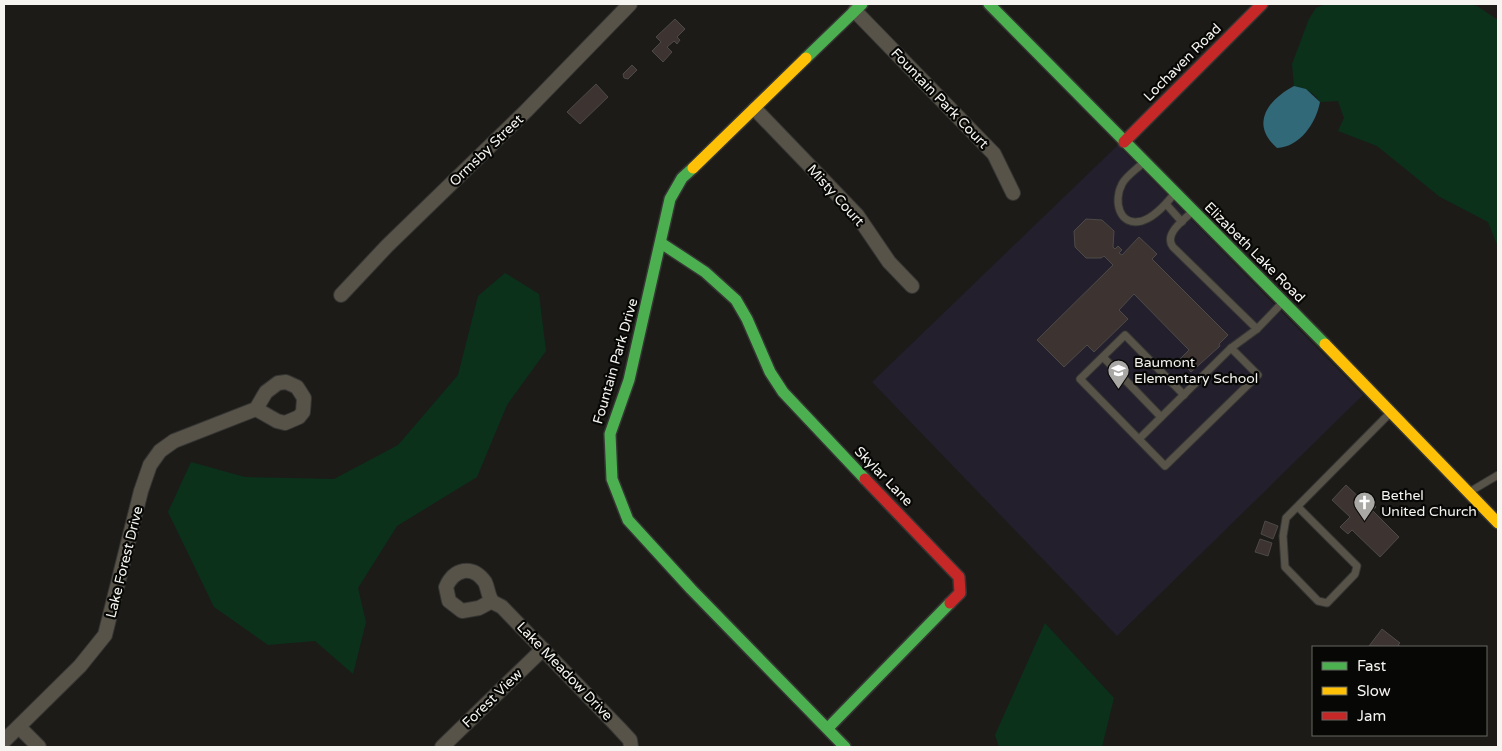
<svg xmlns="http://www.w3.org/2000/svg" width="1502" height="751" viewBox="0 0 1502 751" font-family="'Varela Round',sans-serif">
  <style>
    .education { fill: #231f2d }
    .green { fill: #0b311b }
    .water { fill: #316978 }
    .building { fill: #3d3331; stroke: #4c4a48 }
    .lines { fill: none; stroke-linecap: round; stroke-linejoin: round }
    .lane-casing { stroke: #353533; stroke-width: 9 }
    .street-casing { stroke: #353533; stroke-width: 16 }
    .fast-casing { stroke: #353533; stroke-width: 14 }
    .slow-casing { stroke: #353533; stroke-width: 14 }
    .jam-casing { stroke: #353533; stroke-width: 14 }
    .lane { stroke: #575349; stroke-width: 7 }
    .street { stroke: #575349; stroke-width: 14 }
    .fast { stroke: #4caf50; stroke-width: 11 }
    .slow { stroke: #ffc107; stroke-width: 11 }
    .jam { stroke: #c62828; stroke-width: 11 }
    .labels { text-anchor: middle; stroke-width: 4.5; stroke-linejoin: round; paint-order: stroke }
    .street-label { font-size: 14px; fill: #f5f4f0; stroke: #070705 }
    .poi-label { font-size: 14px; fill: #f5f4f0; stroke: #070705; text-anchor: start }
  </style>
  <rect width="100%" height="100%" fill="#1c1b18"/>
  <polygon class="education" points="1118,145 1363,395 1117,636 872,382"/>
  <g class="green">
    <path d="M1326,4H1469L1477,6L1498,20V247L1488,222L1440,197L1377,146L1338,131L1344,118L1338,101L1320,102C1314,92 1305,89 1294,86L1292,64L1309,19L1316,8Z"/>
    <polygon points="505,273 539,294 546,351 507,405 477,477 397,526 358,588 366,622 353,674 315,641 268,645 214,607 168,512 191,462 245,477 334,479 398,445 458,375 478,296"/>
    <polygon points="1045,623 1114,698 1102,747 999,747 995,735"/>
  </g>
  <path class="water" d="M1294,86L1306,89L1320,102C1316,123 1300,147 1277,148C1249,124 1269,99 1294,86Z"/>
  <g class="building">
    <polygon points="675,19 685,29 677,37 680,40 677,44 674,41 667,47 672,52 663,62 652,51 661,42 656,37"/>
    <polygon points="632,65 637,70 628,79 624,78 623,74"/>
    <polygon points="596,84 608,97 580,124 567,112"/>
    <polygon points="1086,219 1102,220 1114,231 1113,247 1115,249 1118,246 1122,250 1119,253 1122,255 1139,237 1157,254 1152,259 1228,335 1219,344 1220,346 1191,372 1179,360 1189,350 1134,294 1119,310 1128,319 1094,352 1087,345 1064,367 1037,340 1113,265 1104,256 1101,258 1086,258 1075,247 1074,231"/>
    <polygon points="1346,485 1364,502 1368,499 1376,507 1372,510 1399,537 1380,557 1352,530 1348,534 1340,527 1350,517 1332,500"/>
    <polygon points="1265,521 1278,526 1273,539 1261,534"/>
    <polygon points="1260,539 1272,543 1268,556 1255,552"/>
    <polygon points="1382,629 1400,643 1398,645 1401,647 1369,646"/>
  </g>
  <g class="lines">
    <defs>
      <g id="lane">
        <path d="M1144,162C1137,169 1126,176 1122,184C1113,201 1119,227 1142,221C1155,217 1166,204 1174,194"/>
        <polyline points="1166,204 1182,222"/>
        <path d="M1193,211C1184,220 1163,234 1173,247L1257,329L1283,302"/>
        <polyline points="1103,357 1161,417"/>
        <polyline points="1184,395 1125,335 1080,379 1165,466 1258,375 1231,348"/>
        <polyline points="1139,439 1231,348 1257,329"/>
        <polyline points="1471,491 1498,475"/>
        <polyline points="1298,507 1357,566 1355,574 1327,603 1318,601 1285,567 1283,536 1286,518 1389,414"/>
      </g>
      <g id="street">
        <polyline points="855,11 994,154 1013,193"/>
        <polyline points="755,109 857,215 889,262 912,286"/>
        <polyline points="341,295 387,246 526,111 630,4"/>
        <path d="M492,601L479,608L462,611L449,601L446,587C454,569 472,564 485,582C488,588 488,596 492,601C493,603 499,605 502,607L618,727L630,740L631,747"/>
        <polyline points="19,727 39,747"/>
        <polyline points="4,741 80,666 105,635 141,491 150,465 160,451 174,441 256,409 266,392 278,383 286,382 297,387 304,398 303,412 299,417 285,423 277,421 256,409"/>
        <polyline points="442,747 543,649"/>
      </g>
      <g id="fast">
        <polyline points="989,4 1325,344"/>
        <polyline points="806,58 862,4"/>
        <polyline points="693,168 682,178 670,199 629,380 610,434 612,479 628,520 691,589 845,747"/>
        <polyline points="661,243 705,272 736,300 747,319 770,372 783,392 865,479"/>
        <polyline points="828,728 950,603"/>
      </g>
      <g id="slow">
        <polyline points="693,168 806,58"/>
        <polyline points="1325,344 1498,523"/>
      </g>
      <g id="jam">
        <polyline points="1124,142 1262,4"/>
        <polyline points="865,479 959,577 960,593 950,603"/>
      </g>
    </defs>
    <use href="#lane" class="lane-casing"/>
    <use href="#street" class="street-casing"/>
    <use href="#fast" class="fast-casing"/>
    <use href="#slow" class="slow-casing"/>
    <use href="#jam" class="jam-casing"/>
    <use href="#lane" class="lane"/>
    <use href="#street" class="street"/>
    <use href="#fast" class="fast"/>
    <use href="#slow" class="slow"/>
    <use href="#jam" class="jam"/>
  </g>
  <defs>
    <symbol id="school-pin" viewBox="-11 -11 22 30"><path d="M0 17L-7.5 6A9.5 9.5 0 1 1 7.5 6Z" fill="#a9a8a4" stroke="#070705"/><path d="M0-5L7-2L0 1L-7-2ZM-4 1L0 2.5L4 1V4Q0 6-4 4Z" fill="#fff"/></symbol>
    <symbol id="church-pin" viewBox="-11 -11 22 30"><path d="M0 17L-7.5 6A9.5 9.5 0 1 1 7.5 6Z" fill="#a9a8a4" stroke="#070705"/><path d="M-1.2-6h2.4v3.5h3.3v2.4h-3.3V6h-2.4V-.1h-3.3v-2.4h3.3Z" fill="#fff"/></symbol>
  </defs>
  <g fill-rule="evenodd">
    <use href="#school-pin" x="1106" y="358" width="25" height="34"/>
    <use href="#church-pin" x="1352" y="490" width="25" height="34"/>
  </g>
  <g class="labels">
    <g class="street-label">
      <text transform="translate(1182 62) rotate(-45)" y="5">Lochaven Road</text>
      <text transform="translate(940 98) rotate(46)" y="5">Fountain Park Court</text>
      <text transform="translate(486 150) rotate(-44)" y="5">Ormsby Street</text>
      <text transform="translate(836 195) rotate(48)" y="5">Misty Court</text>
      <text transform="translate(1255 252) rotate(45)" y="5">Elizabeth Lake Road</text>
      <text transform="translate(615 361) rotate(-74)" y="5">Fountain Park Drive</text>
      <text transform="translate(884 476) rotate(46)" y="5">Skylar Lane</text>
      <text transform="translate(124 562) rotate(-76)" y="5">Lake Forest Drive</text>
      <text transform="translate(565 671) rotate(46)" y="5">Lake Meadow Drive</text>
      <text transform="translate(492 698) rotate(-44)" y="5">Forest View</text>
    </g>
    <g class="poi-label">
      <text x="1134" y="367">Baumont<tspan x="1134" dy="16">Elementary School</tspan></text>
      <text x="1381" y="500">Bethel<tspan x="1381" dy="16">United Church</tspan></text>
    </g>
  </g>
  <rect width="1502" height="751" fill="none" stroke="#f5f4f0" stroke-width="10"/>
  <rect x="1312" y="646" width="175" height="90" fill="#070705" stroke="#666663"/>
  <rect x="1322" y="662" width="25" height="8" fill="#4caf50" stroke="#666663"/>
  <text x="1357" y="671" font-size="15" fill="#f5f4f0">Fast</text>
  <rect x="1322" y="687" width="25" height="8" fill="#ffc107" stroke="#666663"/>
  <text x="1357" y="696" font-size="15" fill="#f5f4f0">Slow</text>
  <rect x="1322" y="712" width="25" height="8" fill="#c62828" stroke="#666663"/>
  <text x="1357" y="721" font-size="15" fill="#f5f4f0">Jam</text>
</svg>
